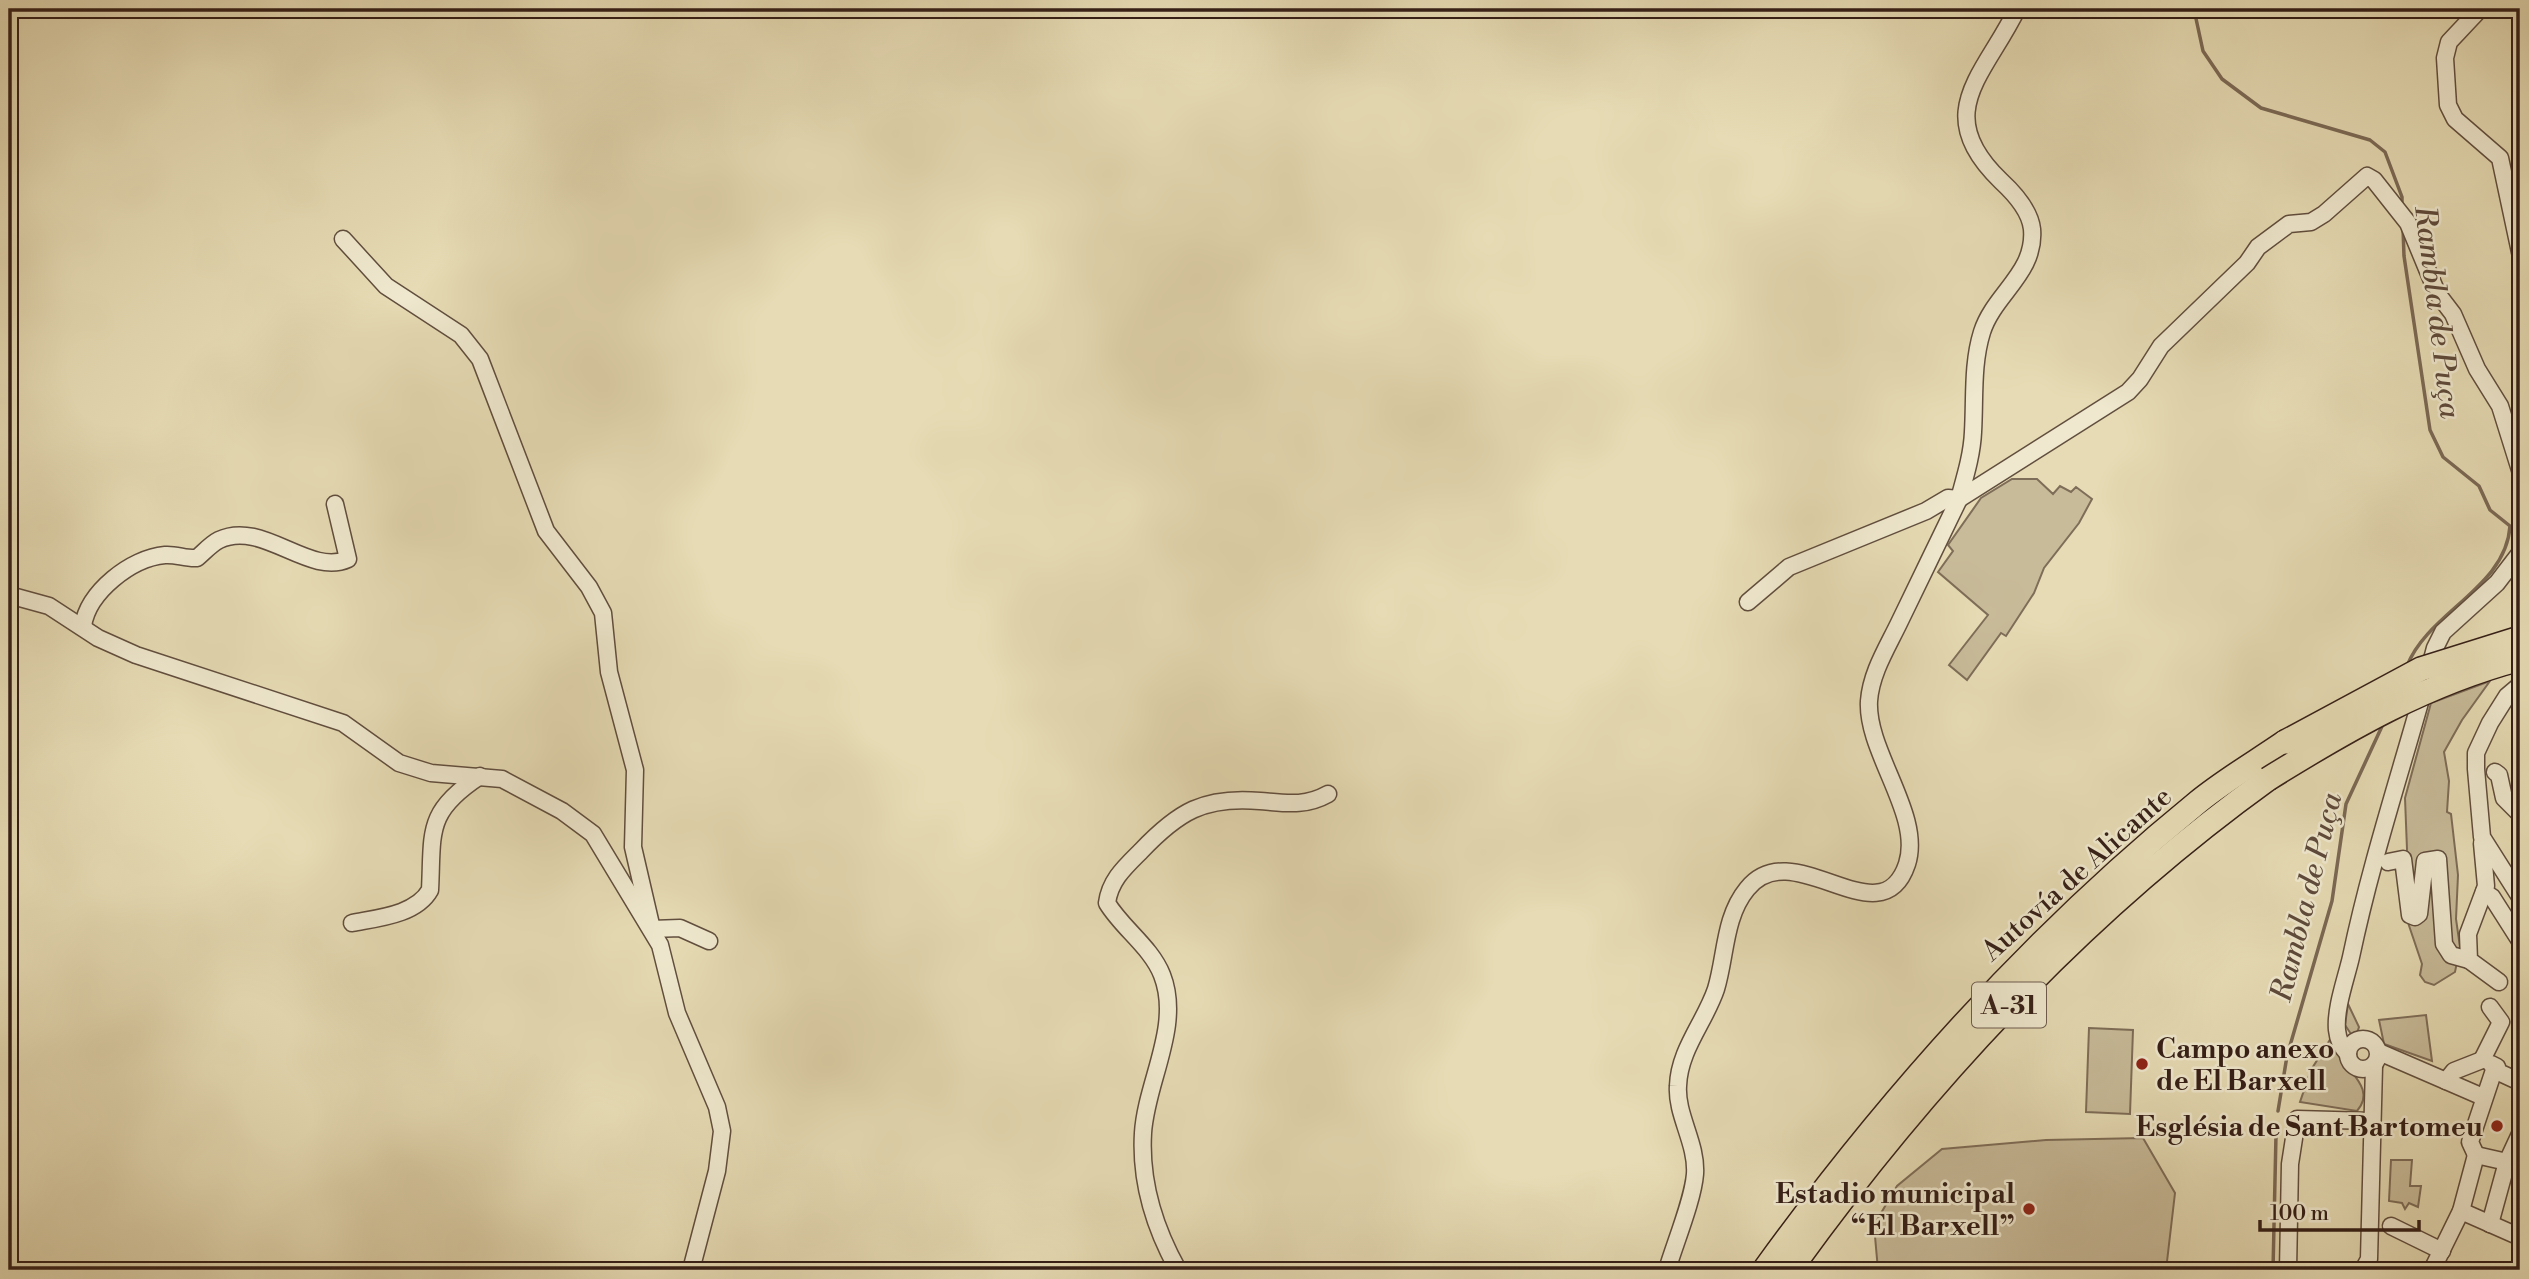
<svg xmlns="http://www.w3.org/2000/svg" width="2529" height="1279" viewBox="0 0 2529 1279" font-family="'Libre Bodoni',serif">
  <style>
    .green { fill: #c8bb99; stroke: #7e6d58; stroke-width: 2 }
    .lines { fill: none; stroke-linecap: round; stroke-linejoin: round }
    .stream { stroke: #7b6955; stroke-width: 3.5 }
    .minor-casing { stroke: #614e3e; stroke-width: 19 }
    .highway-casing { stroke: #351f17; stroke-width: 26 }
    .minor { stroke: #efe8ce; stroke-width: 16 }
    .highway { stroke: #e6dbb4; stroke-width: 23 }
    .highway-bridge-casing { stroke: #351f17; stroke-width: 26; stroke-linecap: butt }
    .highway-bridge { stroke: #e6dbb4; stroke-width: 23 }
    .poi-dot { fill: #8f2418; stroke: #efe8ce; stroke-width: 2.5 }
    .labels { text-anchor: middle; stroke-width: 5; stroke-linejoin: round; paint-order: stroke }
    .shield { fill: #efe8ce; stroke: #6d5b4e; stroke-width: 2 }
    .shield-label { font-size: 26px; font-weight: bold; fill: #351f17 }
    .street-label { font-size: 28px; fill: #351f17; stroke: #efe8ce }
    .poi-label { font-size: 28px; font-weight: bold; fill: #351f17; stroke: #efe8ce; text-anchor: end }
    .water-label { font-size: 30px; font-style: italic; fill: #5e4a3b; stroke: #efe8ce }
  </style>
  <rect width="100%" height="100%" fill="#e6dbb4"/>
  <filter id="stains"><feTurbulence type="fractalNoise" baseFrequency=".00286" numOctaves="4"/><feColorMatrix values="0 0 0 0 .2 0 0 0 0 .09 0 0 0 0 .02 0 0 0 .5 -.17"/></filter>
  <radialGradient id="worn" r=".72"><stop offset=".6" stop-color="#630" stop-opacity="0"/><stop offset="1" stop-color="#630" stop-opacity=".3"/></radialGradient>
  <g class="green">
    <polygon points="2012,479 2037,479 2053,494 2060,486 2071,492 2076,487 2092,499 2079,523 2044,568 2034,593 2006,636 2001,633 1967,680 1949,665 1988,615 1938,572 1953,551 1948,545 1981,498"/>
    <polygon points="2490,681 2462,720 2444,752 2449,781 2447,812 2451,814 2458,875 2456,919 2460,947 2455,972 2434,985 2425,982 2420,975 2422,964 2401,902 2407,849 2405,798 2431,703"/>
    <polygon points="2348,1004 2359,1027 2357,1033 2351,1034 2345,1025"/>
    <polygon points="2426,1015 2432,1061 2384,1044 2379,1020"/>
    <polygon points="2089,1028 2133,1030 2130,1114 2086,1112"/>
    <path d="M2331,1038C2336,1048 2341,1059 2348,1067C2358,1080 2372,1094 2357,1111L2300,1102L2311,1070Z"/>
    <polygon points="2143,1138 2175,1193 2166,1270 1878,1270 1874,1225 1897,1186 1942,1149 2046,1140"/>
    <polygon points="2391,1160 2412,1160 2410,1186 2421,1186 2418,1207 2409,1203 2405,1209 2402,1203 2389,1201"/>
  </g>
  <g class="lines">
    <g class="stream">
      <polyline points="2198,9 2195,14 2203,51 2222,79 2261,108 2370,140 2385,152 2402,197 2402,206"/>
      <path d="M2403,228L2404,256L2430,430L2443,457L2479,486L2490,510L2510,526C2506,588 2428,612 2407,666"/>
      <polyline points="2278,1111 2287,1056 2332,901 2346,804 2384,722"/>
      <polyline points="2273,1270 2276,1135"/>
    </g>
    <defs>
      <g id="minor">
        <polyline points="2480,9 2449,42 2445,58 2448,105 2455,119 2500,158 2520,252"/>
        <polyline points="343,239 386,286 461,335 480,359 546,531 589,587 603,613 609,672 635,770 633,847 652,929 680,928 709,941"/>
        <polyline points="9,595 49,606 98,638 136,655 343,723 399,763 431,773 502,779 562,811 593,834 660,945 677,1013 717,1107 722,1131 717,1171 691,1270"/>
        <polyline points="1748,602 1789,567 1926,511 1948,498 1959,499 2128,392 2140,379 2161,346 2247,263 2258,247 2289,224 2311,222 2324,214 2367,176 2374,180 2408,223 2437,293 2453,314 2477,369 2500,406 2520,470"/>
        <path d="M83,626C88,592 131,558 165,555C176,554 186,559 197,558C204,552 211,544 219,540C262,519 309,577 348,559L335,504"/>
        <polyline points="2520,685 2507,696 2490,723 2476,753 2476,769 2482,837 2520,897"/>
        <polyline points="2495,772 2499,775 2504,798 2520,814"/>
        <polyline points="2482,843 2486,886 2468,934 2469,960 2499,982"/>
        <polyline points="2388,862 2403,859 2410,915 2415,917 2419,914 2425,861 2438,859 2444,944 2451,955 2469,960"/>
        <polyline points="2484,892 2492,897 2520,941"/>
        <path d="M352,923C377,918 416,915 430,890C433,832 425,812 480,776"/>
        <circle cx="2363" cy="1054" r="15"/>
        <polyline points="2379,1052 2483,1097"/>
        <path d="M2348,1054C2341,1047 2338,1040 2337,1030C2335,1008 2346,979 2351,957C2373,852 2408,751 2435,648L2443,632L2497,583L2520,553"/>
        <polyline points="2482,1060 2501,1022 2490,1007"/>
        <polyline points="2491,1064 2497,1067 2494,1070 2520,1082"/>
        <polyline points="2446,1081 2454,1071 2482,1060"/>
        <polyline points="2476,1155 2470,1142 2494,1070"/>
        <polyline points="2476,1155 2507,1162"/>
        <polyline points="2461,1211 2520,1237"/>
        <polyline points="2490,1224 2507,1162 2520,1134"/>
        <polyline points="2391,1226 2442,1251"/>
        <path d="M1178,1270C1154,1227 1140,1183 1143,1133C1146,1082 1182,1026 1162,975C1151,947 1122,928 1107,903C1110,880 1125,867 1141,851C1178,812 1204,796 1260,801C1285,803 1305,807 1328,794"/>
        <path d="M1667,1270C1675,1243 1693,1200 1695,1174C1697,1143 1676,1115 1678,1086C1679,1050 1705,1022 1716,989C1726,956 1724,917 1747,889C1793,831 1881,942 1907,864C1923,815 1866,752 1869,701C1871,673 1887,648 1899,623C1919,582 1939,540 1959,499C1965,477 1972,455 1973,432C1975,398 1972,364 1982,332C1994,294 2036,273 2032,229C2030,211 2014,193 2001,181C1930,113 1985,75 2017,9"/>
        <polyline points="2288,1270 2290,1164 2297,1119 2371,1121"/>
        <polyline points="2363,1270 2369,1259 2374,1066"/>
        <polyline points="2432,1270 2461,1211 2476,1155"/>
      </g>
      <g id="highway">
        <path d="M1764,1270C1890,1096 2031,938 2198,802C2225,780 2256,762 2285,742"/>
        <path d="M1790,1270C1923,1085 2082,913 2268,779"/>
      </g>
    </defs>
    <use href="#minor" class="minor-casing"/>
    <use href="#highway" class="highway-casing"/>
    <use href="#minor" class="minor"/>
    <use href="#highway" class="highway"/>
    <defs>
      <g id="highway-bridge">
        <polyline points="2285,742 2421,669 2520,638"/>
        <path d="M2268,779C2348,729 2428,683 2520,659"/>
      </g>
    </defs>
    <use href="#highway-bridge" class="highway-bridge-casing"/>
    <use href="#highway-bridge" class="highway-bridge"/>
  </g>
  <g class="poi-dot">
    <circle cx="2142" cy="1064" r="7"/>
    <circle cx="2497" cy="1126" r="7"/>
    <circle cx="2029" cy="1209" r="7"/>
  </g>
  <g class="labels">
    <rect class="shield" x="1972" y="982.5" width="74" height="45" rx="5"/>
    <g class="shield-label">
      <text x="2009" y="1014">A-31</text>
    </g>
    <g class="street-label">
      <text transform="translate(2076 873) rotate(-42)" y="10">Autovía de Alicante</text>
    </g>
    <g class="poi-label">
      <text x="2156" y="1058" text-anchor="start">Campo anexo<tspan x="2156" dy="32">de El Barxell</tspan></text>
      <text x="2483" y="1136">Església de Sant Bartomeu</text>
      <text x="2015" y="1203">Estadio municipal<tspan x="2015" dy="32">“El Barxell”</tspan></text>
    </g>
    <g class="water-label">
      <text transform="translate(2438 312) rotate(83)" y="10">Rambla de Puça</text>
      <text transform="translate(2306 897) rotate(-76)" y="10">Rambla de Puça</text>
    </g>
  </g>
  <rect width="2529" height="1279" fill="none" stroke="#e6dbb4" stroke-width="35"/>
  <rect x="10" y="10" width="2508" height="1258" fill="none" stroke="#351f17" stroke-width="3.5"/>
  <rect x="18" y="18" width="2494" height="1244" fill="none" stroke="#351f17" stroke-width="2"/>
  <path d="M2260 1220v10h159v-10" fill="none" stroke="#351f17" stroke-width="3.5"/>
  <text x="2270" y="1220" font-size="21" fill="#351f17" stroke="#efe8ce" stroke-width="5" paint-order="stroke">100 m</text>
  <rect width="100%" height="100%" filter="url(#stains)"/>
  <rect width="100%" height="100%" fill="url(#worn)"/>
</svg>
